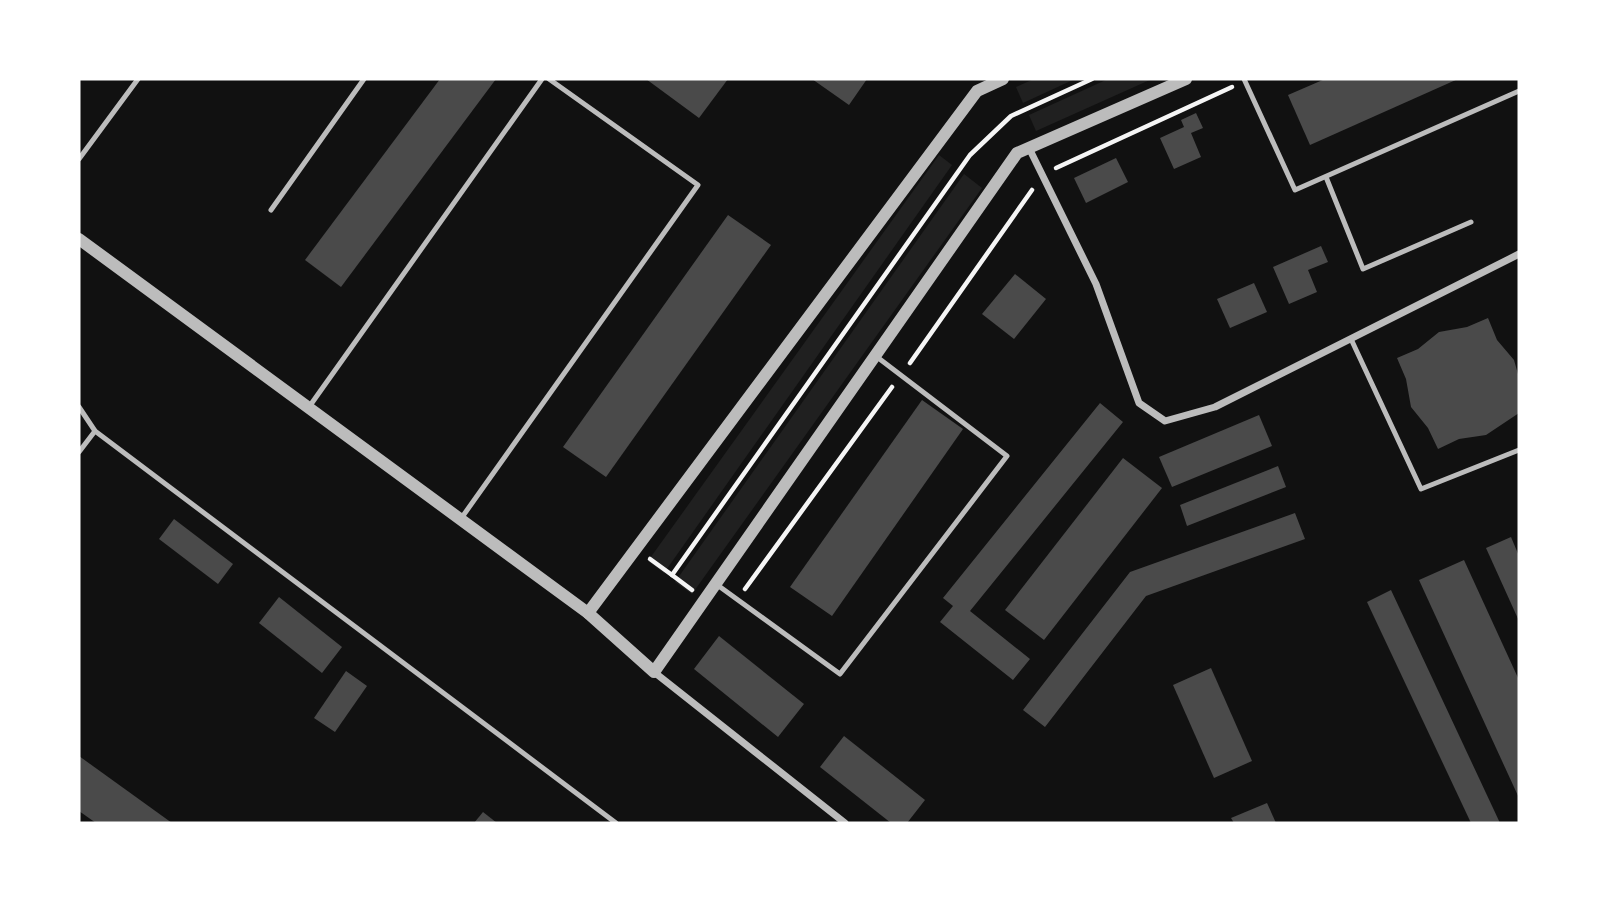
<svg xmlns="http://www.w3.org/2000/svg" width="1598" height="902" viewBox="0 0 1598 902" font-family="'Alegreya Sans',sans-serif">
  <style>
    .green { fill: #202020 }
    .building { fill: #4a4a4a }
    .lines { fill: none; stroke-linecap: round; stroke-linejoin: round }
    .path { stroke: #f5f5f5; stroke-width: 4.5 }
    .service { stroke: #bcbcbc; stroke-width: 5 }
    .minor { stroke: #bcbcbc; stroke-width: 7 }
    .tertiary { stroke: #bcbcbc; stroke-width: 12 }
  </style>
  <rect width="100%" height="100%" fill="#111"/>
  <g class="green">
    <polygon points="1034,79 1075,79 1023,103 1016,87"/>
    <polygon points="1108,79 1152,79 1036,131 1029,115"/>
    <polygon points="939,155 952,165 664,573 648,561"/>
    <polygon points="964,174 982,188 692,594 675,582"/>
  </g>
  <g class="building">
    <polygon points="440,79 496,79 341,287 305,260"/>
    <polygon points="646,79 728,79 699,118"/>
    <polygon points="812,79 867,79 849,105"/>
    <polygon points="1325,79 1458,79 1310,145 1288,95"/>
    <polygon points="1196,113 1203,128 1191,133 1201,157 1174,169 1160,138 1184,127 1181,120"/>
    <polygon points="1116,158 1128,182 1086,203 1074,178"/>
    <polygon points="728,215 771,245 606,477 563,447"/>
    <polygon points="1321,246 1328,262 1308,270 1317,292 1289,304 1273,267"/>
    <polygon points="1015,274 1046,299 1014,339 982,314"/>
    <polygon points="1254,283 1267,312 1230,328 1217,299"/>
    <polygon points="1488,318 1497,340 1514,360 1518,374 1519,413 1486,435 1459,439 1438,449 1428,428 1411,407 1406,379 1397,358 1418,349 1439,332 1467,327"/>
    <polygon points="922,400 963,429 832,616 790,587"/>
    <polygon points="1100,403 1123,422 970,611 1030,659 1013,680 940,622 953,606 943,598"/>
    <polygon points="1259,415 1272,446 1172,487 1159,457"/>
    <polygon points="1123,458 1162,488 1044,640 1005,610"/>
    <polygon points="1278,466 1286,487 1187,526 1180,505"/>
    <polygon points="1295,513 1305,539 1146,596 1045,727 1023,710 1130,572"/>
    <polygon points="174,519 233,564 218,584 159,539"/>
    <polygon points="1511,537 1519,556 1519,621 1486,548"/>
    <polygon points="1464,560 1519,680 1519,798 1419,580"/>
    <polygon points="1391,590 1500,823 1471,823 1367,602"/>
    <polygon points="279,597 342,647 322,673 259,623"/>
    <polygon points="719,636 804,704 778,737 694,669"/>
    <polygon points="1211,668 1252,761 1214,778 1173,685"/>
    <polygon points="346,671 367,686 335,732 314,718"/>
    <polygon points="844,736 925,800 907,823 891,823 820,767"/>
    <polygon points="79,756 172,823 96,823 79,811"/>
    <polygon points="1267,803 1276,823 1234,823 1231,818"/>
    <polygon points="483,812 497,823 474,823"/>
  </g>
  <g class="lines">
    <g class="path">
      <polyline points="1056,168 1232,87"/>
      <polyline points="910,363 1032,190"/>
      <polyline points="650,559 672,575"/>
      <polyline points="745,589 892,387"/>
      <polyline points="692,590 672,575 970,155 1011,116 1092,79"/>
    </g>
    <g class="service">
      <polyline points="1244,79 1295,190 1519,91"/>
      <polyline points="79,159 138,79"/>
      <polyline points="1326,177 1363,269 1471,222"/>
      <polyline points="271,210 364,79"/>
      <polyline points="1351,339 1421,489 1519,450"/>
      <polyline points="79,407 95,431 616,823"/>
      <polyline points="309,407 542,79"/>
      <polyline points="79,452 95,431"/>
      <polyline points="460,520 698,185 549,79"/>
      <polyline points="716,584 840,674 1007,456 877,357"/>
    </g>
    <g class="minor">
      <polyline points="1029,148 1096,284 1139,403 1165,421 1215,407 1519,254"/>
      <polyline points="654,672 845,823"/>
    </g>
    <g class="tertiary">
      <polyline points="79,239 588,613 654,672 1017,153 1186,79"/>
      <polyline points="588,613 977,91 1003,79"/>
    </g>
  </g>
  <rect width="1598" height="902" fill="none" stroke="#ffffff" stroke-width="161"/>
</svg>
